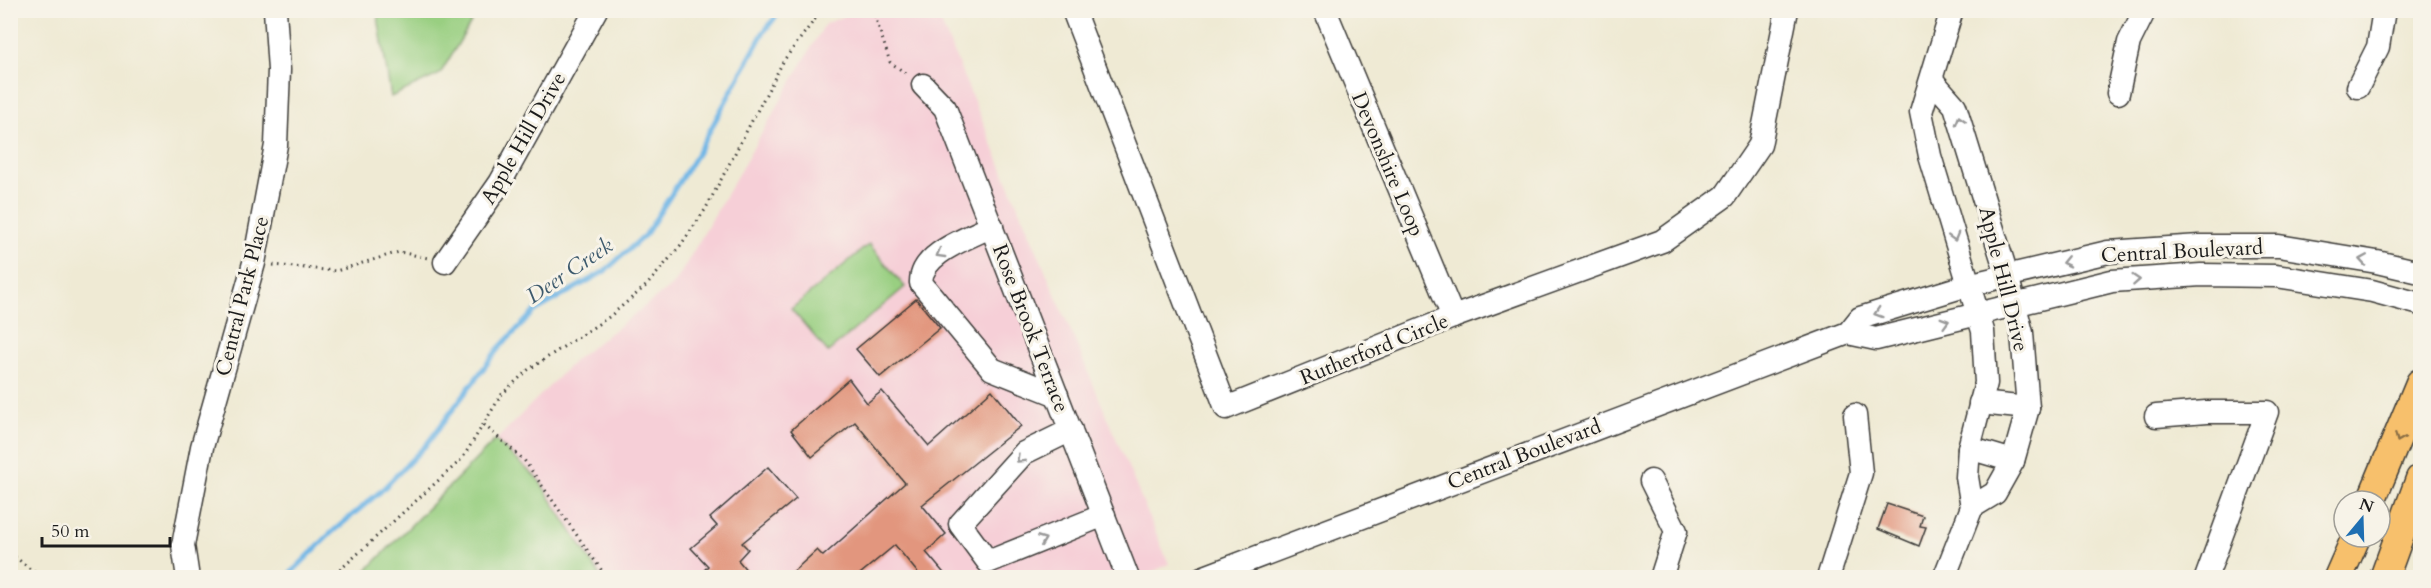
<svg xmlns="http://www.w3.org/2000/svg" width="2431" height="588" viewBox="0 0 2431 588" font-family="Cardo,serif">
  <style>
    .built { fill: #f6cfd7 }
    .green { fill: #99cf81; stroke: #5a764e; stroke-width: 1.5 }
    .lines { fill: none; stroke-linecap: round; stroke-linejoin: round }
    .stream { stroke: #6fb6e6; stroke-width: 5 }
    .building { fill: #e2967e }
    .minor-casing { stroke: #3c3b38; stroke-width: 25 }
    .major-casing { stroke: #3c3b38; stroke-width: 31 }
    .path { stroke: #3c3b38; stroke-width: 3; stroke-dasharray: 1.5 4.5; stroke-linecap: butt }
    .minor { stroke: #fff; stroke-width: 22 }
    .major { stroke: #f7c06c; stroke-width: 28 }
    .oneway { stroke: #999 }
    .oneway2 { stroke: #8a6e44 }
    .labels { text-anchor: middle; stroke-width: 6; stroke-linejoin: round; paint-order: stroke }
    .street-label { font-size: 21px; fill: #1c1c1c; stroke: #f7f3e8 }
    .water-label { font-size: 22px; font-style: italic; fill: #3d5a6d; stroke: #f7f3e8 }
  </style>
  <rect width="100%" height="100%" fill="#f7f3e8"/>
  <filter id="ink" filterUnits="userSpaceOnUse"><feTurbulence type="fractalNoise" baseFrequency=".0167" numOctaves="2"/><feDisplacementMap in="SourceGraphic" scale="12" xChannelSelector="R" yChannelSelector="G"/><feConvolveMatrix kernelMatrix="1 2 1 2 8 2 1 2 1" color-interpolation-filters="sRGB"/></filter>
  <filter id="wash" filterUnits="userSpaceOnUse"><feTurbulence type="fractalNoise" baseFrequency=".008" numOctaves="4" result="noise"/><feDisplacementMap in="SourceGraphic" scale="24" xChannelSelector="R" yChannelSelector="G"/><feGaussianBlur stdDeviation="1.35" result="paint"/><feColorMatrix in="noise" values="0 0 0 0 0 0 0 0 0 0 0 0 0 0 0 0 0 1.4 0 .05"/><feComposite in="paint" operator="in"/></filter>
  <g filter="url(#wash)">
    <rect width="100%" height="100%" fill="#efead4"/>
    <polygon class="built" points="858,10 936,11 1169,564 1140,578 360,578 575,360 675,283 825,24"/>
    <g class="green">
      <polygon points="377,11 377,10 478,11 440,74 391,97"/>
      <polygon points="869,244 905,287 828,352 791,309"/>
      <polygon points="495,440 538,479 601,577 360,577"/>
    </g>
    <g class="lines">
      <polyline class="stream" points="286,578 331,533 381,491 427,444 498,349 535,311 605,271 646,234 697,154 763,33 781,10"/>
    </g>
    <g id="blocks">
      <g class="building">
        <polygon points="916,299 940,328 880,377 856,349"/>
        <polygon points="849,379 867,403 882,391 929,446 992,390 1021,426 922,505 946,534 926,552 948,578 922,578 895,545 855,578 786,578 817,550 823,556 905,483 855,422 812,457 791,430"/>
        <polygon points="768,467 796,499 742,543 748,549 738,560 753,578 697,578 708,566 691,548 717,526 710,518"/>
        <polygon points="1887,504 1923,516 1920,526 1926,527 1919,546 1878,529"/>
      </g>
    </g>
  </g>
  <g filter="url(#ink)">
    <use href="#blocks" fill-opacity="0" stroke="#3c3b38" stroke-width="1.5"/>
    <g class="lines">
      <defs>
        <g id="minor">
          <polyline points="1073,10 1226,408 1453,317 1662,241 1725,196 1760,145 1787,10"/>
          <polyline points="1325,10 1453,317"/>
          <polyline points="1932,80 1955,106 2007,275 2022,333 2028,408 2013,461 1995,493 1972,507"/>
          <polyline points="923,85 945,108 1128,578"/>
          <polyline points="2358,87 2378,47 2384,10"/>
          <polyline points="2118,93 2129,42 2145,10"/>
          <path d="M992,226C969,238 920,253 921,283L992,369L1057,395"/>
          <polyline points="445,262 500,183 596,10"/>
          <polyline points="1848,333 1876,339 2112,281 2201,275 2276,276 2372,291 2420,304"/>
          <polyline points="1980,403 2028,408"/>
          <polyline points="2156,416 2206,412 2267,412 2206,578"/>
          <polyline points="1071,430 1024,453 960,524 988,562 1104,515"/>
          <polyline points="1969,448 2013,461"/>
          <polyline points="1651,481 1676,531 1661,578"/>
          <polyline points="188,578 183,545 202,447 254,263 276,145 279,70 275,10"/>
          <polyline points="1202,578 1848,333 1860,318 1968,285 2108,252 2200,246 2279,246 2377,262 2420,272"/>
          <polyline points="1828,578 1861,473 1855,415"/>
          <polyline points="1944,578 1972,507 1967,477 1969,448 1986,383 1983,331 1930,156 1921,112 1952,10"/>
        </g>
        <g id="major">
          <polyline points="2371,501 2420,383"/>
          <polyline points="2338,578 2356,537"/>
          <polyline points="2384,578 2420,479"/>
        </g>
      </defs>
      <use href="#minor" class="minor-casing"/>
      <use href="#major" class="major-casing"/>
      <g class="path">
        <polyline points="873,10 890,62 908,75"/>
        <polyline points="273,265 336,271 399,252 428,258"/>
        <polyline points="484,425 524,460 607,578"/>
        <polyline points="10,553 42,578"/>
        <polyline points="331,578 462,459 502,394 528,370 609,317 647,285 680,246 705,210 784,60 822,10"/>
      </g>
      <use href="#minor" class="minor"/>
      <use href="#major" class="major"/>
    </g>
    <defs><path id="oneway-chevron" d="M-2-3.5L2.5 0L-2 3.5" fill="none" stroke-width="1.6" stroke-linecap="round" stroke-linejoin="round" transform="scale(1.5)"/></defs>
    <g class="oneway">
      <use href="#oneway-chevron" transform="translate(1960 120) rotate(-107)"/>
      <use href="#oneway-chevron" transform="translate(1954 237) rotate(74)"/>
      <use href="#oneway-chevron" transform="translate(940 254) rotate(150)"/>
      <use href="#oneway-chevron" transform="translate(2363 260) rotate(-171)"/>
      <use href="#oneway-chevron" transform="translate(2066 262) rotate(167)"/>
      <use href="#oneway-chevron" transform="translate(2136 280) rotate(-4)"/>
      <use href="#oneway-chevron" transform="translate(1878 313) rotate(162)"/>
      <use href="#oneway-chevron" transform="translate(1945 322) rotate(-16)"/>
      <use href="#oneway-chevron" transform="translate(1020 459) rotate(136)"/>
      <use href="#oneway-chevron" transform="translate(1042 540) rotate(-22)"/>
    </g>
    <use class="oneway2" href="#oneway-chevron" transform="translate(2399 438) rotate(113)"/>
  </g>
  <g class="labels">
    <g class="street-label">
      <text transform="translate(523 138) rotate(-60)" y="7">Apple Hill Drive</text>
      <text transform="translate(1388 164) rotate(67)" y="7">Devonshire Loop</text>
      <text transform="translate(2182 251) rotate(-3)" y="7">Central Boulevard</text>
      <text transform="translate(2004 279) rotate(76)" y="7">Apple Hill Drive</text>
      <text transform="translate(242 296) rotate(-76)" y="7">Central Park Place</text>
      <text transform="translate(1031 328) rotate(69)" y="7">Rose Brook Terrace</text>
      <text transform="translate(1374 349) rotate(-22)" y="7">Rutherford Circle</text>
      <text transform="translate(1524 454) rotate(-21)" y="7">Central Boulevard</text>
    </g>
    <g class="water-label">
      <text transform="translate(569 270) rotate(-34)" y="8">Deer Creek</text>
    </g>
  </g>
  <rect width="2431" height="588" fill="none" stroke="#f7f3e8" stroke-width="36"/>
  <g transform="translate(2362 519) rotate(19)"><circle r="28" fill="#f7f3e8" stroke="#9f9d96" stroke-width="1.5"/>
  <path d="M0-4.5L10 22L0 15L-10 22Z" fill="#1f6fb2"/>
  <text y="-9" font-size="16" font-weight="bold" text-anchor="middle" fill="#1c1c1c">N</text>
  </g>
  <path d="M42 537v9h128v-9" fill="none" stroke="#1c1c1c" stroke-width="3"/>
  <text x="51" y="537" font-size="18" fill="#1c1c1c" stroke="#f7f3e8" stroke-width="4.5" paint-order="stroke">50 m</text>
</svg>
